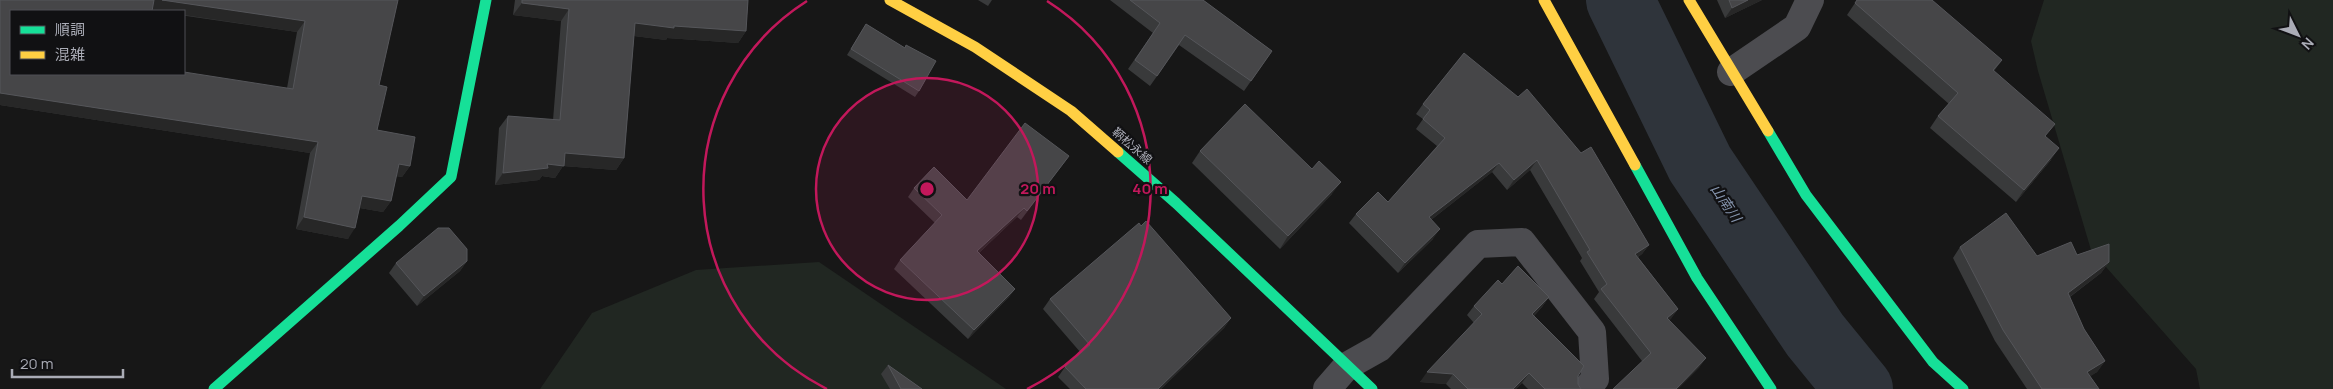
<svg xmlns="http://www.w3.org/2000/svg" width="2333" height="389" viewBox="0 0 2333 389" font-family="Manrope,'Noto Sans JP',sans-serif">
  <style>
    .green { fill: #212722 }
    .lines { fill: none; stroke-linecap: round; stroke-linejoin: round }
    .river { stroke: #2f343b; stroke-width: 68 }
    .street { stroke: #4c4c50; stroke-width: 28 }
    .fast { stroke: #16e098; stroke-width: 11 }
    .slow { stroke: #ffcf43; stroke-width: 11 }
    .wall { fill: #393a3b; fill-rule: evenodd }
    .shaded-wall { fill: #272727 }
    .building { fill: #464648; stroke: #55565a }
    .ring { fill: none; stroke: #c2185b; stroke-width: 2.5 }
    .labels { text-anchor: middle; stroke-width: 4.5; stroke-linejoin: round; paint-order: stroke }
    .street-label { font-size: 12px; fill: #aaacb6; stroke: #111113 }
    .water-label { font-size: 14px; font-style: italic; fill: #8594ad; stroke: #111113 }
    .centre { fill: #c2185b; stroke: #111113; stroke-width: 2.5 }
    .ring-label { font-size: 15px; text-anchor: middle; font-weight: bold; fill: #c2185b; stroke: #111113; stroke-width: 4.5; stroke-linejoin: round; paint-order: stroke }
  </style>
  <rect width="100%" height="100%" fill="#171717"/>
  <g class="green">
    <polygon points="2044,0 2333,0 2333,389 2200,389 2196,369 2091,250 2038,71 2031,41"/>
    <polygon points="819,262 1006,389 540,389 592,313 696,270"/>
  </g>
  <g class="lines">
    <polyline class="river" points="1620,0 1700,164 1815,335 1859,389"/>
    <g class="street">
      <polyline points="1731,72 1797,27 1810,0"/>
      <polyline points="1327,389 1347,366 1379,348 1478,244 1522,242 1592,332 1595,379 1586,389"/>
    </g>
    <g class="fast">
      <polyline points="1768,131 1806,195 1933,362 1963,389"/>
      <polyline points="1118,152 1176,203 1372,389"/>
      <polyline points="1635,165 1697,278 1771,389"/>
      <polyline points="214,389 399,226 451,177 486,0"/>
    </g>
    <g class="slow">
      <polyline points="890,0 975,47 1071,111 1118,152"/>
      <polyline points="1544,0 1635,165"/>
      <polyline points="1689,0 1768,131"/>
    </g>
  </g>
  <g class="wall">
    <path d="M0,0H398L379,85L377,130L410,166L402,177L396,176L391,201L383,212L360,208L348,239L296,229L310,153L0,105ZM152,11L297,32L287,88L11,74Z"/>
    <polygon points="515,0 748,0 746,31 738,43 667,38 666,40 634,36 624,158 616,170 563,166 555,178 542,176 539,180 495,185 499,128 508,116 553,120 561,21 513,15"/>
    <polygon points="978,0 992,0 988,6"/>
    <polygon points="1110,0 1203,0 1272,51 1244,91 1179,45 1150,86 1128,69 1153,33"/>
    <polygon points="1717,0 1762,0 1725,18"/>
    <polygon points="1857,0 2002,60 1994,71 2046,137 2051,160 2016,202 1930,128 1938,116 1949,104 1847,15"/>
    <polygon points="866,24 904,48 919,91 915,97 847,55"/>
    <polygon points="1464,53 1649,245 1642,254 1638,257 1678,309 1669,320 1699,368 1642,361 1594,299 1599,292 1580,261 1582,258 1530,170 1507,190 1492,172 1431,220 1433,239 1398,273 1349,223 1356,214 1388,202 1437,146 1416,129 1423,119 1416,114 1423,104"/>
    <polygon points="1200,151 1312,169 1332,194 1280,249 1192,163"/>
    <polygon points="1069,156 1021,220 1017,217 979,253 1015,289 1009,297 968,339 894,269 900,260 935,223 908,197 914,188 967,200"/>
    <polygon points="1960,247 2037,256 2077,255 2109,262 2101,273 2070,297 2084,329 2105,361 2097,372 2090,376 2099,389 2027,389 1995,341 1953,258"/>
    <polygon points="467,261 460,271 417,306 389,273 396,263"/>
    <polygon points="1502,284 1549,297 1542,307 1534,316 1578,376 1578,384 1581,389 1528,389 1522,383 1516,389 1451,389 1446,384 1420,382 1474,323 1467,315 1474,306"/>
    <polygon points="1050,299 1231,318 1224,328 1161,389 1070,389 1058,377 1065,367 1081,353 1043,309"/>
    <polygon points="888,365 922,389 890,389 881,374"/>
  </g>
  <g class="shaded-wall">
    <polygon points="153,0 162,0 305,21 297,32 184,15 184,11 155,11 146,10"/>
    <polygon points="1748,0 1762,0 1725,18 1732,8"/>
    <polygon points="522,3 569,9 561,21 513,15"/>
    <polygon points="635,23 674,26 746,31 738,43 667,38 666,40 626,35"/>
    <polygon points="0,93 318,142 310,153 0,105"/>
    <polygon points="2059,148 2051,160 2016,202 2024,190"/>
    <polygon points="565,153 624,158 616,170 563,166 555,178 542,176 539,180 495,185 503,173 547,164"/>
    <polygon points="1537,160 1530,170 1507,190 1514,180"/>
    <polygon points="1499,163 1492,172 1422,227 1429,217"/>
    <polygon points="399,164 410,166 402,177 391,175"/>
    <polygon points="1341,182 1332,194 1280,249 1288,236"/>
    <polygon points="362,196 391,201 383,212 354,207"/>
    <polygon points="1024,208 1017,217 971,260 977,251"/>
    <polygon points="304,217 355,228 348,239 296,229"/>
    <polygon points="1440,229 1433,239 1398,273 1405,263"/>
    <polygon points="1649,245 1642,254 1628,264 1635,254"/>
    <polygon points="467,261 460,271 417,306 424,296"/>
    <polygon points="2109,262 2101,273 2060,304 2068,293"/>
    <polygon points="1015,289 1009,297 968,339 974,330"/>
    <polygon points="1549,297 1542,307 1526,324 1532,314"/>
    <polygon points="1678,309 1671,319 1660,327 1667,318"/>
    <polygon points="1231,318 1224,328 1161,389 1158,389"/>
    <polygon points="1706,358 1699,368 1678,389 1675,389"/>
    <polygon points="2105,361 2097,372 2080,383 2087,372"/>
    <polygon points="1427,372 1453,374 1446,384 1420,382"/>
    <polygon points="1529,373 1522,383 1516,389 1513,389"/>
  </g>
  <g class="building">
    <polygon points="0,0 154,0 152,11 11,11 11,74 184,74 184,72 293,89 305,21 162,0 398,0 379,85 387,87 377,130 415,137 410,166 399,164 391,201 362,196 355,228 304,217 318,142 0,93"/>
    <polygon points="522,0 748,0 746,31 674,26 674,28 635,23 624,158 565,153 564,166 547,164 548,168 503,173 508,116 560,120 569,9 522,3"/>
    <polygon points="1130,0 1203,0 1272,51 1251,81 1185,35 1157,76 1135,60 1160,23"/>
    <polygon points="1729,0 1748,0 1732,8"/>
    <polygon points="1857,0 1932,0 2002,60 1993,70 2055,124 2045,136 2059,148 2024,190 1938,116 1958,93 1855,3"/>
    <polygon points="866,24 905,48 906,45 936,61 919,91 851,49"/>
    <polygon points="1464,53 1518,97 1527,89 1581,153 1591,147 1649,245 1635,254 1678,309 1667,318 1706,358 1676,389 1613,389 1651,353 1601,289 1607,284 1587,252 1590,250 1537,160 1514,180 1499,163 1429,217 1440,229 1405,263 1356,214 1378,192 1388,202 1445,138 1423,119 1430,110 1423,104"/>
    <polygon points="1245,104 1312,169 1319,161 1341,182 1288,236 1200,151"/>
    <polygon points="1025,123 1069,156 1027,211 1024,208 977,251 1015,289 974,330 900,260 942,215 914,188 934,167 967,200"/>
    <polygon points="2006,213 2037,256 2071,242 2077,255 2109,244 2109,262 2068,293 2084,329 2105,361 2087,372 2099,389 2042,389 2003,330 1960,247"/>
    <polygon points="1146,221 1231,318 1158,389 1086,389 1065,367 1090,345 1050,299 1139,223 1141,226"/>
    <polygon points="438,228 449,228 467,249 467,261 424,296 396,263"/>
    <polygon points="1518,266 1549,297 1532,314 1584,366 1578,376 1578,384 1581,389 1545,389 1529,373 1513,389 1468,389 1453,374 1427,372 1482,314 1474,306 1498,280 1502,284"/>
    <polygon points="888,365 922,389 901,389"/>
  </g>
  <circle cx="927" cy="189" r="111" fill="#c2185b" fill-opacity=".12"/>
  <g class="ring">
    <circle cx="927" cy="189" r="111"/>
    <path d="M827 389A223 223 0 0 1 807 1M1047 1A223 223 0 0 1 1027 389"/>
  </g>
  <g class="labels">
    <g class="street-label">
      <text transform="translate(1132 146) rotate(41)" y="4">鞆松永線</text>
    </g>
    <g class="water-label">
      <text transform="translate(1726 203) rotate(56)" y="5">山南川</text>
    </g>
  </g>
  <circle cx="927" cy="189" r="8" class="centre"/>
  <g class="ring-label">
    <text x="1038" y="194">20 m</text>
    <text x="1150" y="194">40 m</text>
  </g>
  <rect x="10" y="10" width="175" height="65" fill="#111113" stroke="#4e4f54"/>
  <rect x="20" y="26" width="25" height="8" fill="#16e098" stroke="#4e4f54"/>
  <text x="55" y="35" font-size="15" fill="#aaacb6">順調</text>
  <rect x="20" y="51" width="25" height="8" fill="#ffcf43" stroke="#4e4f54"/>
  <text x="55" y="60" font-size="15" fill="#aaacb6">混雑</text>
  <g transform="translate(2298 35) rotate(132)" stroke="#111113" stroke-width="4" paint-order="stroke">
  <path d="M0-4L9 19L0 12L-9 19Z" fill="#aaacb6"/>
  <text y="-8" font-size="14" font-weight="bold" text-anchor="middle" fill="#aaacb6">N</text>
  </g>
  <path d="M12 369v8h111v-8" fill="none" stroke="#aaacb6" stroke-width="2.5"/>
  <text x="20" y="369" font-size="15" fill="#aaacb6" stroke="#111113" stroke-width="4" paint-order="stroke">20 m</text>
</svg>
